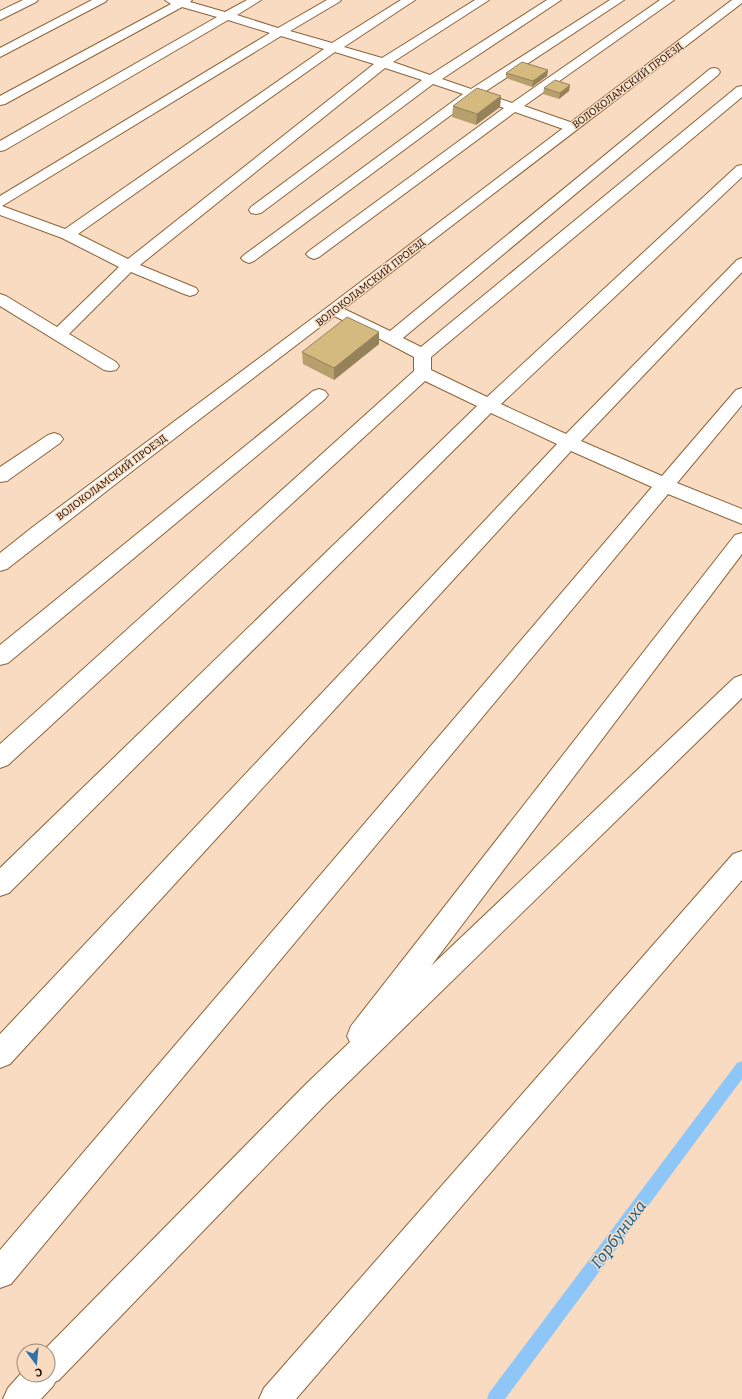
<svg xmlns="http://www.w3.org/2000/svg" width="742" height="1399" viewBox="0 0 742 1399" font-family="Bitter,serif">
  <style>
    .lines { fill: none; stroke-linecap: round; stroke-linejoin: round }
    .stream { fill: #8ec7f7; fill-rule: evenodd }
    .service-casing { stroke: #8e6338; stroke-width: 2 }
    .minor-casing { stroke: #8e6338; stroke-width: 2 }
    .service { fill: #fff; fill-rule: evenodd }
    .minor { fill: #fff; fill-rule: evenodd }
    .wall { fill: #b7a06e }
    .shaded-wall { fill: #95825a }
    .building { fill: #d5ba80; stroke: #95825a }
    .labels { text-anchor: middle; stroke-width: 3; stroke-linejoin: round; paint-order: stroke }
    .far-street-label { font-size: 10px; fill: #180800; stroke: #f8dbc0 }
    .near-water-label { font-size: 16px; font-style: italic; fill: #015b92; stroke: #f8dbc0 }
  </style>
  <rect width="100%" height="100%" fill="#f8dbc0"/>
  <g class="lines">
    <polygon class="stream" points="742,1061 742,1079 505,1399 487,1399 489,1393 737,1063"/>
    <defs>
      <g id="service">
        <polygon points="23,0 38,0 36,2 0,20 0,11"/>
        <polygon points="92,0 107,0 105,2 0,57 0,48"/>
        <path d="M165,0H192L190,2L225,12L247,0H261L237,15L278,28L327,0H341L339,2L290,31L332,43L401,0H415L344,47L382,58L475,0H489L393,62L430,75L547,0H561L442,79L471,89L610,0H624L483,93L512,103L660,0H674L524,106L576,124L578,127L576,130H566L515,112L319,257L314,259L309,257L306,254L309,251L504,108L474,98L254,261L249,263L244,261L241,258L244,255L463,94L433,84L261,213L256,214L251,213L249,210L251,207L422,80L385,68L140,265L196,288L198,291L196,294L190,296L184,294L131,272L69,334L116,362L119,366L116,370L110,371L104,370L0,306V294L6,296L57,327L119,267L62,238L0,215V196L270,33L228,20L5,150L0,151V141L217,17L182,7L5,104L0,105V96L171,4ZM281,36L324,49L65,229L2,206ZM335,52L374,64L128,259L78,234Z"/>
        <polygon points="714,68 718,69 720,72 718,75 403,338 421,347 737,87 742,86 742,97 431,357 431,370 487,397 737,166 742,165 742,177 501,404 566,434 737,260 742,258 742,272 581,441 662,476 736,390 742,388 742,405 677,483 742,509 742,524 668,494 11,1284 0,1288 0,1250 652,487 571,451 10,1064 0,1068 0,1034 557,444 491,413 9,893 0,896 0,868 477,406 425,381 8,765 0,768 0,744 414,371 414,357 357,327 328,313 326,310 328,307 334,305 340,307 390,331 710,69"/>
        <polygon points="319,389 325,391 328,395 325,399 8,663 0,665 0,645 313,391"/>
        <polygon points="54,433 60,435 63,439 60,443 7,481 0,482 0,467 48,435"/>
        <polygon points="742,533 742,554 431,966 734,678 742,675 742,698 326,1104 59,1380 55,1382 53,1386 41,1399 3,1399 8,1388 24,1370 24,1375 48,1375 48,1351 43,1351 306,1084 350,1042 347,1036 351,1026 735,535"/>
        <polygon points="742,851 742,880 296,1399 259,1399 264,1388 733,854"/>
      </g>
      <polygon id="minor" points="732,0 742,0 742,3 131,472 7,569 0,571 0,553 34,526 329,306"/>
    </defs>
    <use href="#service" class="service-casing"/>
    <use href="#minor" class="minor-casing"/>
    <use href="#service" class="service"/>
    <use href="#minor" class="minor"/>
  </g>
  <g class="wall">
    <polygon points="548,70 547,76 532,87 506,78 506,73"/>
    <polygon points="570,85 569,91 559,99 543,94 544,88"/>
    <polygon points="501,96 500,107 476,125 452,117 453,106"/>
    <polygon points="379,344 334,380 303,364 302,352"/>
  </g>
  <g class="shaded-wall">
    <polygon points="548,70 547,76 532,87 533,81"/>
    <polygon points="570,85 569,91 559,99 560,93"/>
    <polygon points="501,96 500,107 476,125 477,114"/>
    <polygon points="379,332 379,344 334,380 334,368"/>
  </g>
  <g class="building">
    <polygon points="522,62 548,70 533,81 506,73"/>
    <polygon points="555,80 570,85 560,93 544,88"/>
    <polygon points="477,88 501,96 477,114 453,106"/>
    <polygon points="347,317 379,332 334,368 302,352"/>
  </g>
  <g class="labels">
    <g class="far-street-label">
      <text transform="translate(627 85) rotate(-37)" y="4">ВОЛОКОЛАМСКИЙ ПРОЕЗД</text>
      <text transform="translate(370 282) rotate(-38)" y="4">ВОЛОКОЛАМСКИЙ ПРОЕЗД</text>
      <text transform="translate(111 477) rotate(-37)" y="4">ВОЛОКОЛАМСКИЙ ПРОЕЗД</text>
    </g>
    <g class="near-water-label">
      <text transform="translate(618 1234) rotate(-53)" y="6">Горбуниха</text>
    </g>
  </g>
  <g transform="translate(36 1363) rotate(164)"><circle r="19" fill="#f8dbc0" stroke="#9e8773"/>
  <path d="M0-3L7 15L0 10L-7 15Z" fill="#2d73a7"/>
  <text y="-6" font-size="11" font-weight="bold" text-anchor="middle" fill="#180800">С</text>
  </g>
</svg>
